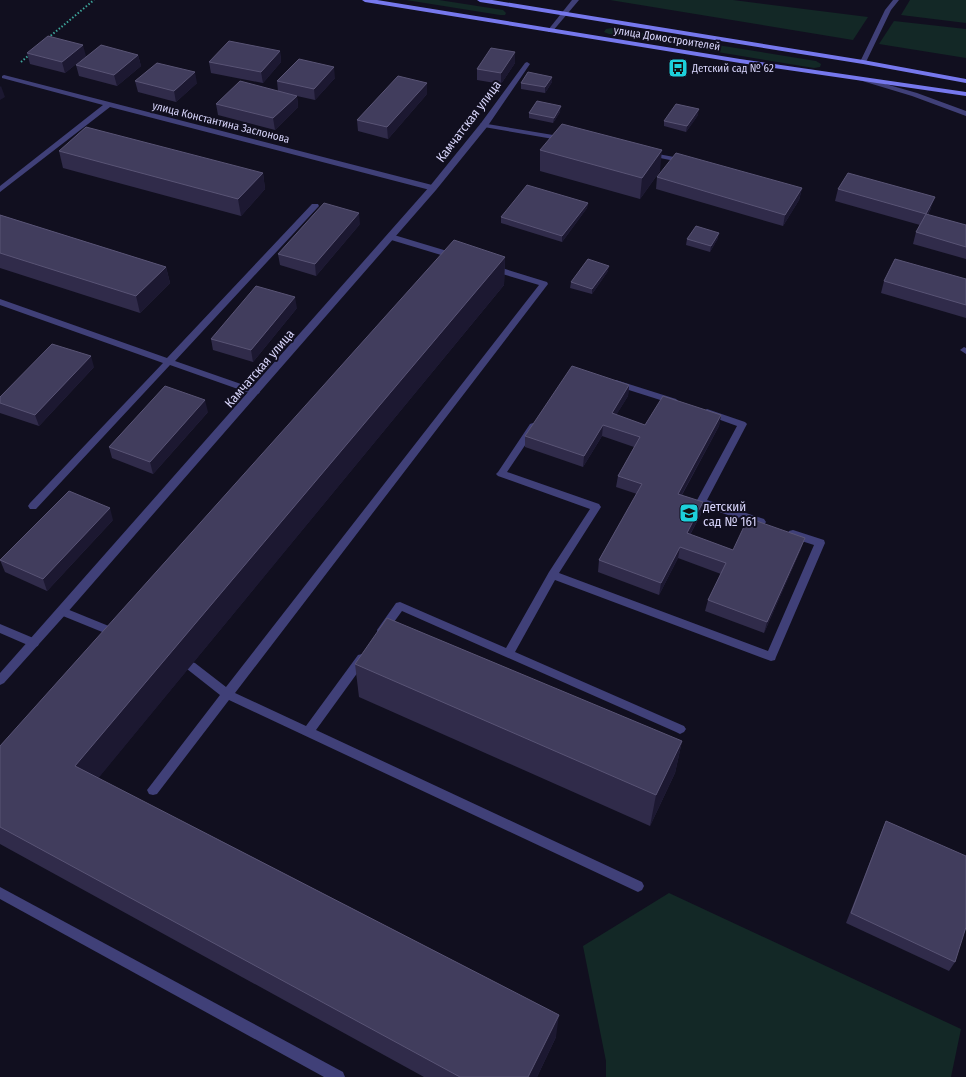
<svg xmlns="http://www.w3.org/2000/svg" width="966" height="1077" viewBox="0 0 966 1077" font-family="'Fira Sans Condensed',sans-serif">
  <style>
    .green { fill: #132826 }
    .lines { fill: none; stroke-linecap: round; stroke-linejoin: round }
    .path { stroke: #3da399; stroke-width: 2; stroke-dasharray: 1.5 2; stroke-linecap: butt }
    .service { fill: #404078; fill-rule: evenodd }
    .minor { fill: #404078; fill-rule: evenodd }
    .secondary { fill: #7678ed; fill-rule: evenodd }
    .wall { fill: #302b4a }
    .shaded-wall { fill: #1c1831 }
    .building { fill: #413d5d; stroke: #595475 }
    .labels { text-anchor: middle; stroke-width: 4; stroke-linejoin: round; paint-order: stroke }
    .far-street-label { font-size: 11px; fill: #d6d3f9; stroke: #110f1f }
    .far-poi-label { font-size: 11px; fill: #d6d3f9; stroke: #110f1f; text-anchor: start }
    .street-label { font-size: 13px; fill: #d6d3f9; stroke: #110f1f }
    .poi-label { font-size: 13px; fill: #d6d3f9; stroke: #110f1f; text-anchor: start }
  </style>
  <rect width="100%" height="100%" fill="#110f1f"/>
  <g class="green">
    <polygon points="406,0 439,0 503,10 506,13 505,15 500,15"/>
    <polygon points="610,0 733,0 868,17 853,40"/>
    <polygon points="910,0 966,0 966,23 901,15"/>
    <polygon points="894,21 966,29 966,58 879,44"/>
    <polygon points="612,28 816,61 821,64 820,67 814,68 609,34 604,32 606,29"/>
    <polygon points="669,893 961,1029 951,1077 606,1077 606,1061 583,946"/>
  </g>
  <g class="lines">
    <g class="path">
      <polyline points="48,38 94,0"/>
      <polyline points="21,62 29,55"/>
    </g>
    <g class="service">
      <polygon points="893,0 899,0 891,10 866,62 861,63 860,62 885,10"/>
      <polygon points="4,75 436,186 437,188 433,190 430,190 110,107 0,192 0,186 103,105 2,78 2,76"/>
      <polygon points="481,123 565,137 569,139 565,141 484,127 480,125"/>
      <polygon points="647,152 685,159 689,161 685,163 650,156 647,156"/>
      <polygon points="312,204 318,204 319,206 175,361 258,390 260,392 258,394 252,394 170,365 36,509 30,509 28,506 30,503 163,363 0,305 0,299 167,358"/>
      <polygon points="388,235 394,235 457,254 458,256 454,258 451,258 388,239"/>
      <polygon points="492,265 547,282 548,284 235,693 306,726 358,655 362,654 366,655 367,658 366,661 316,730 642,882 644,886 642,890 638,892 229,700 157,794 153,795 149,794 147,790 220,695 187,669 186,666 187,663 191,662 195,663 226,687 539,285 489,270 488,268 489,266"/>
      <polygon points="964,347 966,348 966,354 960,350"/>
      <polygon points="616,380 676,399 678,401 673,404 613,385 612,383"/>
      <polygon points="707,409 745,422 747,424 707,500 764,519 766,522 764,525 758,525 698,505 696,502 737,426 704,414 702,412"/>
      <polygon points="533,423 538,426 507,472 599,504 601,507 559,573 768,651 814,545 789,537 788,534 789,531 793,530 824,540 825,543 776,657 775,660 771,661 555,580 515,652 684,726 686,729 684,732 680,734 676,732 402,611 386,633 382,634 378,633 377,630 396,603 400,602 506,648 549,572 590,509 498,476 496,474 498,472 530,424"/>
      <polygon points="62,607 121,631 122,634 121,637 117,638 58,614 57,611 58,608"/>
      <polygon points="0,624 38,640 39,643 38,646 34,647 30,646 0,633"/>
      <polygon points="0,887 343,1072 345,1077 324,1077 0,899"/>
    </g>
    <g class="minor">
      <polygon points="572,0 579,0 552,32 548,32 548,30"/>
      <polygon points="527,62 530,64 487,127 436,190 66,614 4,683 0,685 0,673 430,186 481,123 525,63"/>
      <polygon points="861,77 917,93 966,111 966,116 912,96 859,80 858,79"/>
    </g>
    <g class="secondary">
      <polygon points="362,0 377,0 740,59 966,92 966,96 740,63 365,2"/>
      <polygon points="477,0 492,0 863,60 966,79 966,83 863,64 480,2"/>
    </g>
  </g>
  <g class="wall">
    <polygon points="280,51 281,62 263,83 211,73 209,62"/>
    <polygon points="515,52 515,63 501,84 477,80 477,69"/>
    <polygon points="27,53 86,56 65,73 30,64"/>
    <polygon points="138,55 141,66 117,86 79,76 76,65"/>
    <polygon points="335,78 315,100 297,96 298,107 275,130 218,115 216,104 278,91 277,81"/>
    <polygon points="135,81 197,83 176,102 138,92"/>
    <polygon points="552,82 545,93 521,89 521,83"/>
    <polygon points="427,94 388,139 358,131 357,120"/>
    <polygon points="560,112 553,123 529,118 529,113"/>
    <polygon points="698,115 686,132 664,126 664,121"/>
    <polygon points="540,150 660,171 640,199 540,171"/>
    <polygon points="59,151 263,173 265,189 241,216 63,168"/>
    <polygon points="657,177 802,188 799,200 783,226 656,189"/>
    <polygon points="838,189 931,208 928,215 966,225 966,259 913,244 916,232 920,225 835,201"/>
    <polygon points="588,203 587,208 562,242 501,223 501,217"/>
    <polygon points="0,215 166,267 170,283 140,313 0,268"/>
    <polygon points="360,224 316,276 280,265 278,254"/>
    <polygon points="718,238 710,252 686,245 687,239"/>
    <polygon points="505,257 504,285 98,778 556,1037 537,1077 424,1077 0,844 0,746"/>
    <polygon points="608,271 592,294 570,288 571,282"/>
    <polygon points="966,279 966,318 881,293 884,281"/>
    <polygon points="297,308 253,362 213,350 211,339"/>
    <polygon points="94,367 39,426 0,413 0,397"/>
    <polygon points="629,385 628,396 616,415 645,425 721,415 719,426 682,495 701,514 690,535 733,550 801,549 764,633 705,611 708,600 721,574 678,558 659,595 598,572 599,560 637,494 616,487 618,476 634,447 602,436 583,467 525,447 525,436"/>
    <polygon points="208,412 153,474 112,458 109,447"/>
    <polygon points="113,520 47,591 5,572 0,560"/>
    <polygon points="355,664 682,741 675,773 650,826 359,697"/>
    <polygon points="886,821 955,962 949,971 846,923 882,831"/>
  </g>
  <g class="shaded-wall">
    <polygon points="83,45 86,56 65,73 62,62"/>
    <polygon points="280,51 281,62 263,83 261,72"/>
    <polygon points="515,52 515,63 501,84 501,73"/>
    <polygon points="138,55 141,66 117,86 114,75"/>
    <polygon points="334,67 335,78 315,100 314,89"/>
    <polygon points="195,72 197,83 176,102 174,91"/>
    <polygon points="552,77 552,82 545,93 545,87"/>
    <polygon points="427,83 427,94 388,139 387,127"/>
    <polygon points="1,86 5,97 0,100 0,87"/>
    <polygon points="297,96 298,107 275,130 273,118"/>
    <polygon points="561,106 560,112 553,123 554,118"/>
    <polygon points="699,109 698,115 686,132 687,126"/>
    <polygon points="662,150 660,171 640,199 642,178"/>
    <polygon points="263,173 265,189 241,216 238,199"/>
    <polygon points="802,188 799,200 783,226 785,215"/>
    <polygon points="935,197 931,208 922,225 926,214"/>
    <polygon points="588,203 587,208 562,242 562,236"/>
    <polygon points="359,213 360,224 316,276 315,264"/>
    <polygon points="719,233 718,238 710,252 711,246"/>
    <polygon points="505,257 504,285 87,792 75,766"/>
    <polygon points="609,266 608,271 592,294 592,289"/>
    <polygon points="166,267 170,283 140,313 136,296"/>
    <polygon points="295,297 297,308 253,362 251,350"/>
    <polygon points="91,356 94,367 39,426 35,415"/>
    <polygon points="629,385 628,396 610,425 612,413"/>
    <polygon points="205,400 208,412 153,474 150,462"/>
    <polygon points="721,415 719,426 676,505 678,494"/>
    <polygon points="603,425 602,436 583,467 584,456"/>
    <polygon points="703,502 701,514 684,545 687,533"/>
    <polygon points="110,508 113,520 47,591 43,579"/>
    <polygon points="805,538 801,549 764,633 767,622"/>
    <polygon points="680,547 678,558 659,595 661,583"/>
    <polygon points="682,741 675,773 650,826 656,795"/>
    <polygon points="559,1015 556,1037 537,1077 528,1077"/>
  </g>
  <g class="building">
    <polygon points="48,36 83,45 62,62 27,53"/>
    <polygon points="229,41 280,51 261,72 209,62"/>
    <polygon points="101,45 138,55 114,75 76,65"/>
    <polygon points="491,48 515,52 501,73 477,69"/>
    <polygon points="299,59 334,67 314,89 277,81"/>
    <polygon points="157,63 195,72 174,91 135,81"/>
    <polygon points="528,72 552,77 545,87 521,83"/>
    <polygon points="398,76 427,83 387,127 357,120"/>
    <polygon points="240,81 297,96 273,118 216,104"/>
    <polygon points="537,101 561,106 554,118 529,113"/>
    <polygon points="676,104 699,109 687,126 664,121"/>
    <polygon points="562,124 662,150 642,178 540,150"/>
    <polygon points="86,127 263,173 238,199 59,151"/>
    <polygon points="676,153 802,188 785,215 657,177"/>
    <polygon points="848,173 935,197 926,214 838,189"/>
    <polygon points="527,185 588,203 562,236 501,217"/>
    <polygon points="324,203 359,213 315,264 278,254"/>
    <polygon points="926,214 966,225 966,247 916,232"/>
    <polygon points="0,215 166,267 136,296 0,253"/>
    <polygon points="696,226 719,233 711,246 687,239"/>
    <polygon points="454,240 505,257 75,766 559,1015 528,1077 460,1077 0,827 0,746"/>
    <polygon points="588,259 609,266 592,289 571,282"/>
    <polygon points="895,259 966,279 966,305 884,281"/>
    <polygon points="256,286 295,297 251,350 211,339"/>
    <polygon points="52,344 91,356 35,415 0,403 0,397"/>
    <polygon points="572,366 629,385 612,413 645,425 663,396 721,415 678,494 703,502 687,533 733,550 748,518 805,538 767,622 708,600 726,563 680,547 661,583 599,560 642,484 618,476 640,437 603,425 584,456 525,436"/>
    <polygon points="165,386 205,400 150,462 109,447"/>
    <polygon points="69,491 110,508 43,579 0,560"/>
    <polygon points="387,618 682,741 656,795 355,664"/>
    <polygon points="886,821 966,856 966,927 955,962 851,913"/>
  </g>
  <defs>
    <symbol id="bus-square" viewBox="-11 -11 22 22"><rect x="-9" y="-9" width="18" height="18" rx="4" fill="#1dd0db" stroke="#110f1f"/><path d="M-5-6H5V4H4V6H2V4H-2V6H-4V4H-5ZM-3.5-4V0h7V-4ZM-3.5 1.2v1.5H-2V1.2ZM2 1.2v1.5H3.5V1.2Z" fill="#111"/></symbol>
    <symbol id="school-square" viewBox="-11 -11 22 22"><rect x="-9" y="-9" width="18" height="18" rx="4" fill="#1dd0db" stroke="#110f1f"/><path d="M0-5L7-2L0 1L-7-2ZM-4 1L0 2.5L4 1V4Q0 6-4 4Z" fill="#111"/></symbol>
  </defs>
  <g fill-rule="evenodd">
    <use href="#bus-square" x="667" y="57" width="22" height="22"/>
    <use href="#school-square" x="678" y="502" width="22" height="22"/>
  </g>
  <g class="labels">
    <g class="far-street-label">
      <text transform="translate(667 38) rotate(9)" y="4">улица Домостроителей</text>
      <text transform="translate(221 122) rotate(14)" y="4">улица Константина Заслонова</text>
    </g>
    <g class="far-poi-label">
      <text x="692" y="72">Детский сад № 62</text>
    </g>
    <g class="street-label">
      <text transform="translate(468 121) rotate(-53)" y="5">Камчатская улица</text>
      <text transform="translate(259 368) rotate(-49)" y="5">Камчатская улица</text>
    </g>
    <g class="poi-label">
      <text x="703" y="511">детский<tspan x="703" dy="15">сад № 161</tspan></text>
    </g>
  </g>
</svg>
